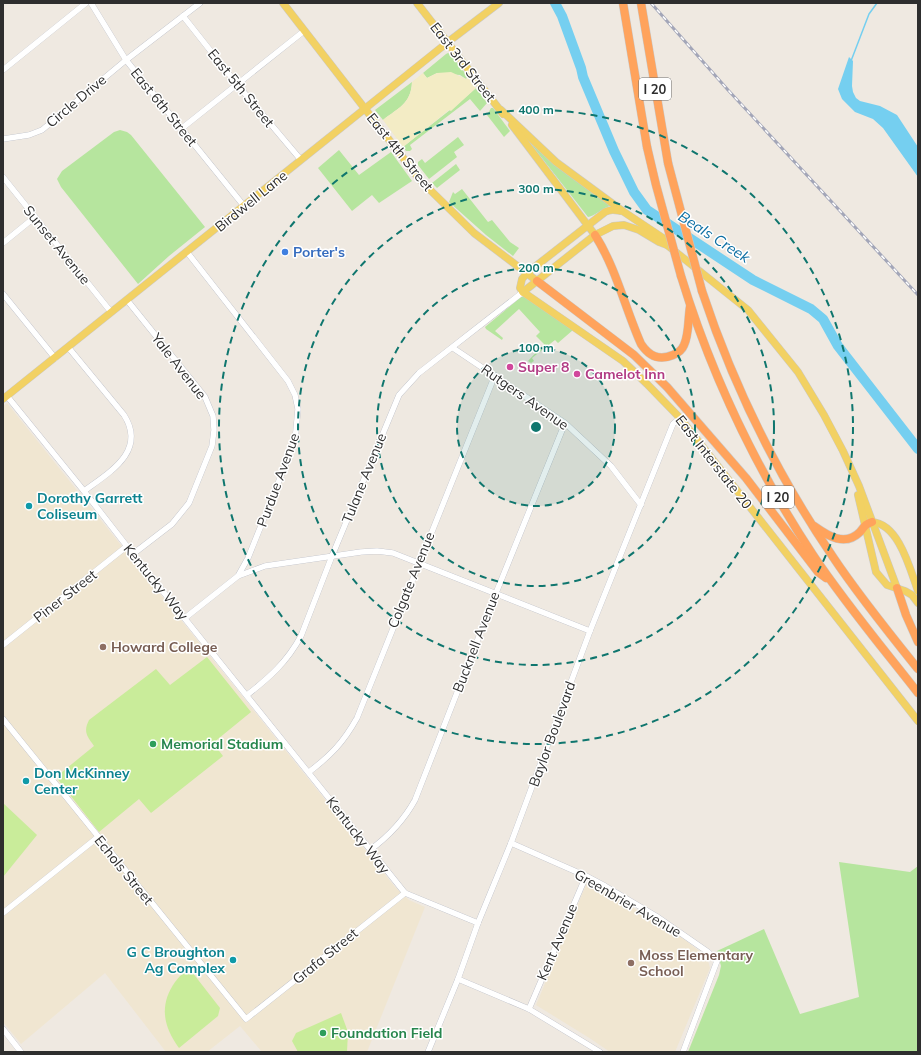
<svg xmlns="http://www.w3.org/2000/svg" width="921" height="1055" viewBox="0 0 921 1055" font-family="Mulish,sans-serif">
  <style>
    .education { fill: #f0e6d1 }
    .green { fill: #b6e59e }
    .sand { fill: #f3ecc5 }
    .pitch { fill: #c9ec9a }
    .water { fill: #75cff0 }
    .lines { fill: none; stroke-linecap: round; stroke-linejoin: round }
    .stream { stroke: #75cff0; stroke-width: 1.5 }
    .river { stroke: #75cff0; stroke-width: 10 }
    .minor-casing { stroke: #b4b7c1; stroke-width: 6 }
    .major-casing { stroke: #c9c9c9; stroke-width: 8 }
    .highway-casing { stroke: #c9c9c9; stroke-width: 9 }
    .minor { stroke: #fff; stroke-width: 5.5 }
    .major { stroke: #f2d163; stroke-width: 7 }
    .highway { stroke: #ffa35c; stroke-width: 8 }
    .rail-casing { stroke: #a3a6b8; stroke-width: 3 }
    .rail { stroke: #fff; stroke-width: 1.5; stroke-dasharray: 4.5; stroke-linecap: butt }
    .highway-bridge-casing { stroke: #c9c9c9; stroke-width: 9; stroke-linecap: butt }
    .highway-bridge { stroke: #ffa35c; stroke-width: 8 }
    .ring { fill: none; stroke: #0f766e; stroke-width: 2; stroke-dasharray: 7 5 }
    .shop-dot { fill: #3f7fe0; stroke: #fff; stroke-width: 1.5 }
    .hotel-dot { fill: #d1479c; stroke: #fff; stroke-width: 1.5 }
    .culture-dot { fill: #0f9aa8; stroke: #fff; stroke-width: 1.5 }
    .education-dot { fill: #8d6e63; stroke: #fff; stroke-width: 1.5 }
    .leisure-dot { fill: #2e9e5b; stroke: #fff; stroke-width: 1.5 }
    .labels { text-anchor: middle; stroke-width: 3; stroke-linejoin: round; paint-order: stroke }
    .shield { fill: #fff; stroke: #6d6d6d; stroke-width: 1 }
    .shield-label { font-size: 13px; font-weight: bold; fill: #2e2e2e }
    .street-label { font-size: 14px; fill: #2e2e2e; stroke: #fff }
    .shop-label { font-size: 14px; font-weight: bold; fill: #366cbe; stroke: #fff; text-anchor: start }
    .hotel-label { font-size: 14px; font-weight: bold; fill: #b23c85; stroke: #fff; text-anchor: start }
    .culture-label { font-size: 14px; font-weight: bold; fill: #0d838f; stroke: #fff; text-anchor: start }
    .education-label { font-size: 14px; font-weight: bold; fill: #785e54; stroke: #fff; text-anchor: start }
    .leisure-label { font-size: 14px; font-weight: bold; fill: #27864d; stroke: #fff; text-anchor: start }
    .water-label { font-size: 15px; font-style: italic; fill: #0d6fa3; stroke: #fff }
    .centre { fill: #0f766e; stroke: #fff; stroke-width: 2 }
    .ring-label { font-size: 12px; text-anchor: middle; font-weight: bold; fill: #0f766e; stroke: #fff; stroke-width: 3; stroke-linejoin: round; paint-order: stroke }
  </style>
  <rect width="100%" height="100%" fill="#efe9e1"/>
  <g class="education">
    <polygon points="7,403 395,887 409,900 425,907 367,1052 262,1052 240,1026 207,1052 166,1052 105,973 21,1044 3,1022 3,406"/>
    <polygon points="588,880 685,940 707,957 710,968 675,1052 610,1052 591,1039 536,1005"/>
  </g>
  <g class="green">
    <polygon points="448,53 451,55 468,77 466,79 460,75 437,73 427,78 423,73 446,54"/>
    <path d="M412,82C411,104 398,108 383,120L375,110Z"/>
    <polygon points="476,88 487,103 480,111 470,99 410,145 412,149 410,151 406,151 403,147 450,110 451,110"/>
    <polygon points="491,108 493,108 510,131 504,137 487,115"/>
    <polygon points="120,130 127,132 131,135 205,227 169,256 138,284 61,187 57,179 62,171 114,132"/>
    <polygon points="458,137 464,145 454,152 457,157 429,179 418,165 418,162 422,159 425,163"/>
    <path d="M531,144L610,206C603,208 593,217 588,217Z"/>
    <polygon points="339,150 359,175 391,152 412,181 379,203 372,195 352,211 318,168"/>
    <polygon points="456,164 460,170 437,188 432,183"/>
    <polygon points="462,189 488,222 492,220 510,242 519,248 513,256 486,235 449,202 453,192 455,194"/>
    <polygon points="521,297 525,297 573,330 558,343 555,340 532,358 534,361 531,363 528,361 544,344 536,336 540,332 519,309 495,331 503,338 502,340 486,329 485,327"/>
    <polygon points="839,862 910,872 918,866 918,1052 688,1052 719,975 721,966 717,951 764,929 800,1014 859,997"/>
  </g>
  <path class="sand" d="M451,72L466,79L468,77L476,88L451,111L449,110L403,147L383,120C398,108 411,104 412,82L423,73L427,78L437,73Z"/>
  <g class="pitch">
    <path d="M207,657L251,712L213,743L223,756L151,813L139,799L99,832L56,777L94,746C87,736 83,732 89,720L156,669L170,685Z"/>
    <polygon points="3,803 37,835 3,877"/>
    <path d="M189,971L192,972L220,1008L218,1016L179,1048C163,1026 159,1005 175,982C179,977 183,972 189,971Z"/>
    <polygon points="341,1013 348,1032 347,1052 298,1052 292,1041 296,1033"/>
  </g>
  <polygon class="water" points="849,57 853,61 852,86 853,92 856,98 860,101 880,106 897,115 918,147 918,177 883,128 873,119 855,112 842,99 838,89"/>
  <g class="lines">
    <polyline class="stream" points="851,61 869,14 877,3"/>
    <polyline class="river" points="555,3 562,16 581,68 583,77 614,151 634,192 647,210 753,280 811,309 823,319 838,346 918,449"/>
    <defs>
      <g id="minor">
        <polyline points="91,3 126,60 244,206"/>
        <polyline points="183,16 236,83 301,160"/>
        <polyline points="3,70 86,3"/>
        <polyline points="181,129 304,31"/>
        <polyline points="3,139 29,135 42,130 126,60 200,3"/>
        <polyline points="3,177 111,312"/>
        <polyline points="3,243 35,217"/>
        <polyline points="3,294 55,358"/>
        <polyline points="127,300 205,397 213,416 214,430 212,446 189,503 172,524 133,554"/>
        <path d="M68,347L124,415C147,451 110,472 84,491"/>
        <polyline points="453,348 565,423 611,466 641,505"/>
        <polyline points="7,396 84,491 133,554 405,893 478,923"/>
        <polyline points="238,576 265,566 361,552 377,551 393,553 590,631"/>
        <polyline points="185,618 238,576 248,558 295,441 298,409 295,395 288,381 187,252"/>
        <polyline points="3,645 127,546"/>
        <path d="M247,695C270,677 287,662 301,636L332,556L399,395L419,373L523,292"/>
        <polyline points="3,719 246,1019 405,893"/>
        <path d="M309,772C331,755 343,743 357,718L495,375"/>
        <polyline points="511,843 586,876 605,886 656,916 708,952 717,961 683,1052"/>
        <path d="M370,850C389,836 404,820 415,800L496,593L565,423"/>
        <polyline points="3,913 98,837"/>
        <polyline points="458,979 529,1009 600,1052"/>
        <polyline points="529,1009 586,876"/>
        <polyline points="3,1029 21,1052"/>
        <polyline points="428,1052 458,979 478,923 511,843 590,631 673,424 680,418"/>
      </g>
      <g id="major">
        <polyline points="283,3 421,181 474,233 537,281"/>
        <polyline points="417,3 503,114"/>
        <polyline points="501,110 556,162 624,212 663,238 667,245 748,310 798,372 824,415 843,451 859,486 897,588"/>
        <polyline points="512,125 595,235"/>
        <polyline points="523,292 623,361 647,384 680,418 918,721"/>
        <polyline points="523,292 595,235 613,226 624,225 639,230 659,242 667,245"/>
        <path d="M523,292L520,288L522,279L527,273L605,212C611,209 615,210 621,211"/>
        <polyline points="3,399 448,42 499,3"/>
        <polyline points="858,495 876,572 887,585 905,591 912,595 918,603"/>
        <path d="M872,522C899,524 910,569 918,591"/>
      </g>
      <g id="highway">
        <polyline points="623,3 647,147"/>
        <polyline points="641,3 668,163"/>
        <path d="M595,235C616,268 625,308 641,344C649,356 659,361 673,355C678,353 682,350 684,345C689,335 688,319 690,307"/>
        <path d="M681,276C711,374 757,470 813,555C845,603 882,647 918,693"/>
        <polyline points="537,281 634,355 667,387 746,478 818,572 826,578"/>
        <path d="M702,291C733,385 778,476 833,557C859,596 889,633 918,669"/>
        <path d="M814,526C828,536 845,547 860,532C865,526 864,525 872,522"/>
        <polyline points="897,588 906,615 918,642"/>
      </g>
    </defs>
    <use href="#minor" class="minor-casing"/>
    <use href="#major" class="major-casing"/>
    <use href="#highway" class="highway-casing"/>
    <use href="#minor" class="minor"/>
    <use href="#major" class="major"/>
    <use href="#highway" class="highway"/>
    <defs>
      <polyline id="rail" points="651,3 728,90 918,295"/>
    </defs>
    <use href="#rail" class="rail-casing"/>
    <use href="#rail" class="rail"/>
    <defs>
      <g id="highway-bridge">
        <polyline points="647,147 656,185 681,276"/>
        <polyline points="668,163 702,291"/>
      </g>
    </defs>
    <use href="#highway-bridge" class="highway-bridge-casing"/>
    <use href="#highway-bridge" class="highway-bridge"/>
  </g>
  <circle cx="536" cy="427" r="79" fill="#0f766e" fill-opacity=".12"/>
  <g class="ring">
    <circle cx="536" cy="427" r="79"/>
    <circle cx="536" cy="427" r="159"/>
    <circle cx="536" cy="427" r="238"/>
    <circle cx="536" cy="427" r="317"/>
  </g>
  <circle class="shop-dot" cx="285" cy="252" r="4"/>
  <g class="hotel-dot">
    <circle cx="510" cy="367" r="4"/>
    <circle cx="577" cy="374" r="4"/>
  </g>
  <g class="culture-dot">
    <circle cx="29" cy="506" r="4"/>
    <circle cx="26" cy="781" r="4"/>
    <circle cx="233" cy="960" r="4"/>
  </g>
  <g class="education-dot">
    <circle cx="103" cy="647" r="4"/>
    <circle cx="631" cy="963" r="4"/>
  </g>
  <g class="leisure-dot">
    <circle cx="153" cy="744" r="4"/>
    <circle cx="323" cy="1033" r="4"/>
  </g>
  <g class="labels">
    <g class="shield">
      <rect x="639" y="78" width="32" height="22" rx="3"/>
      <rect x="762" y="486" width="32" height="22" rx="3"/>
    </g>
    <g class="shield-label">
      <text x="655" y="94">I 20</text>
      <text x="778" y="502">I 20</text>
    </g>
    <g class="street-label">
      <text transform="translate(463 62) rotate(52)" y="5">East 3rd Street</text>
      <text transform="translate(241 88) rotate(51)" y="5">East 5th Street</text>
      <text transform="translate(76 101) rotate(-40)" y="5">Circle Drive</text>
      <text transform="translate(164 107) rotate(51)" y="5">East 6th Street</text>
      <text transform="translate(400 152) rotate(51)" y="5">East 4th Street</text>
      <text transform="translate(251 201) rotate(-39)" y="5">Birdwell Lane</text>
      <text transform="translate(57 245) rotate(51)" y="5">Sunset Avenue</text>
      <text transform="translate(179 366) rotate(52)" y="5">Yale Avenue</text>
      <text transform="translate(525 397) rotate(35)" y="5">Rutgers Avenue</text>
      <text transform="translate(714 462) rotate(52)" y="5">East Interstate 20</text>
      <text transform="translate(364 478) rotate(-68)" y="5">Tulane Avenue</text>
      <text transform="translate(278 480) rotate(-70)" y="5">Purdue Avenue</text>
      <text transform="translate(411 580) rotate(-68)" y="5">Colgate Avenue</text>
      <text transform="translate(156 582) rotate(51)" y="5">Kentucky Way</text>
      <text transform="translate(65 596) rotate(-38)" y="5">Piner Street</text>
      <text transform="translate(476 642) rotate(-69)" y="5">Bucknell Avenue</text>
      <text transform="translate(552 734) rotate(-70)" y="5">Baylor Boulevard</text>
      <text transform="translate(358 835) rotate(52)" y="5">Kentucky Way</text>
      <text transform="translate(124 870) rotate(51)" y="5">Echols Street</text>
      <text transform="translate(628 903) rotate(30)" y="5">Greenbrier Avenue</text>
      <text transform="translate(557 942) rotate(-67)" y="5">Kent Avenue</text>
      <text transform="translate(325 956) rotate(-39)" y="5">Grafa Street</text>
    </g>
    <g class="shop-label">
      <text x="293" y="257">Porter's</text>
    </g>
    <g class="hotel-label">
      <text x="518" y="372">Super 8</text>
      <text x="585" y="379">Camelot Inn</text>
    </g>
    <g class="culture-label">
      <text x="37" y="503">Dorothy Garrett<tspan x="37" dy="16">Coliseum</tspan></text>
      <text x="34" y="778">Don McKinney<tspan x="34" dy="16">Center</tspan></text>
      <text x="225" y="957" text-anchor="end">G C Broughton<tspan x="225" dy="16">Ag Complex</tspan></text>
    </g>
    <g class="education-label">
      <text x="111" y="652">Howard College</text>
      <text x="639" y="960">Moss Elementary<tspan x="639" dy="16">School</tspan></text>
    </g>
    <g class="leisure-label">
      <text x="161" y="749">Memorial Stadium</text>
      <text x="331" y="1038">Foundation Field</text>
    </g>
    <g class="water-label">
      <text transform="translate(714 237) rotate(33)" y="5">Beals Creek</text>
    </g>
  </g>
  <circle cx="536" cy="427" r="6" class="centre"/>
  <g class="ring-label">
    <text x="536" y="114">400 m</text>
    <text x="536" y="193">300 m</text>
    <text x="536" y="272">200 m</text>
    <text x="536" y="352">100 m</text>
  </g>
  <rect width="921" height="1055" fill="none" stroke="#2e2e2e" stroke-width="8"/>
</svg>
